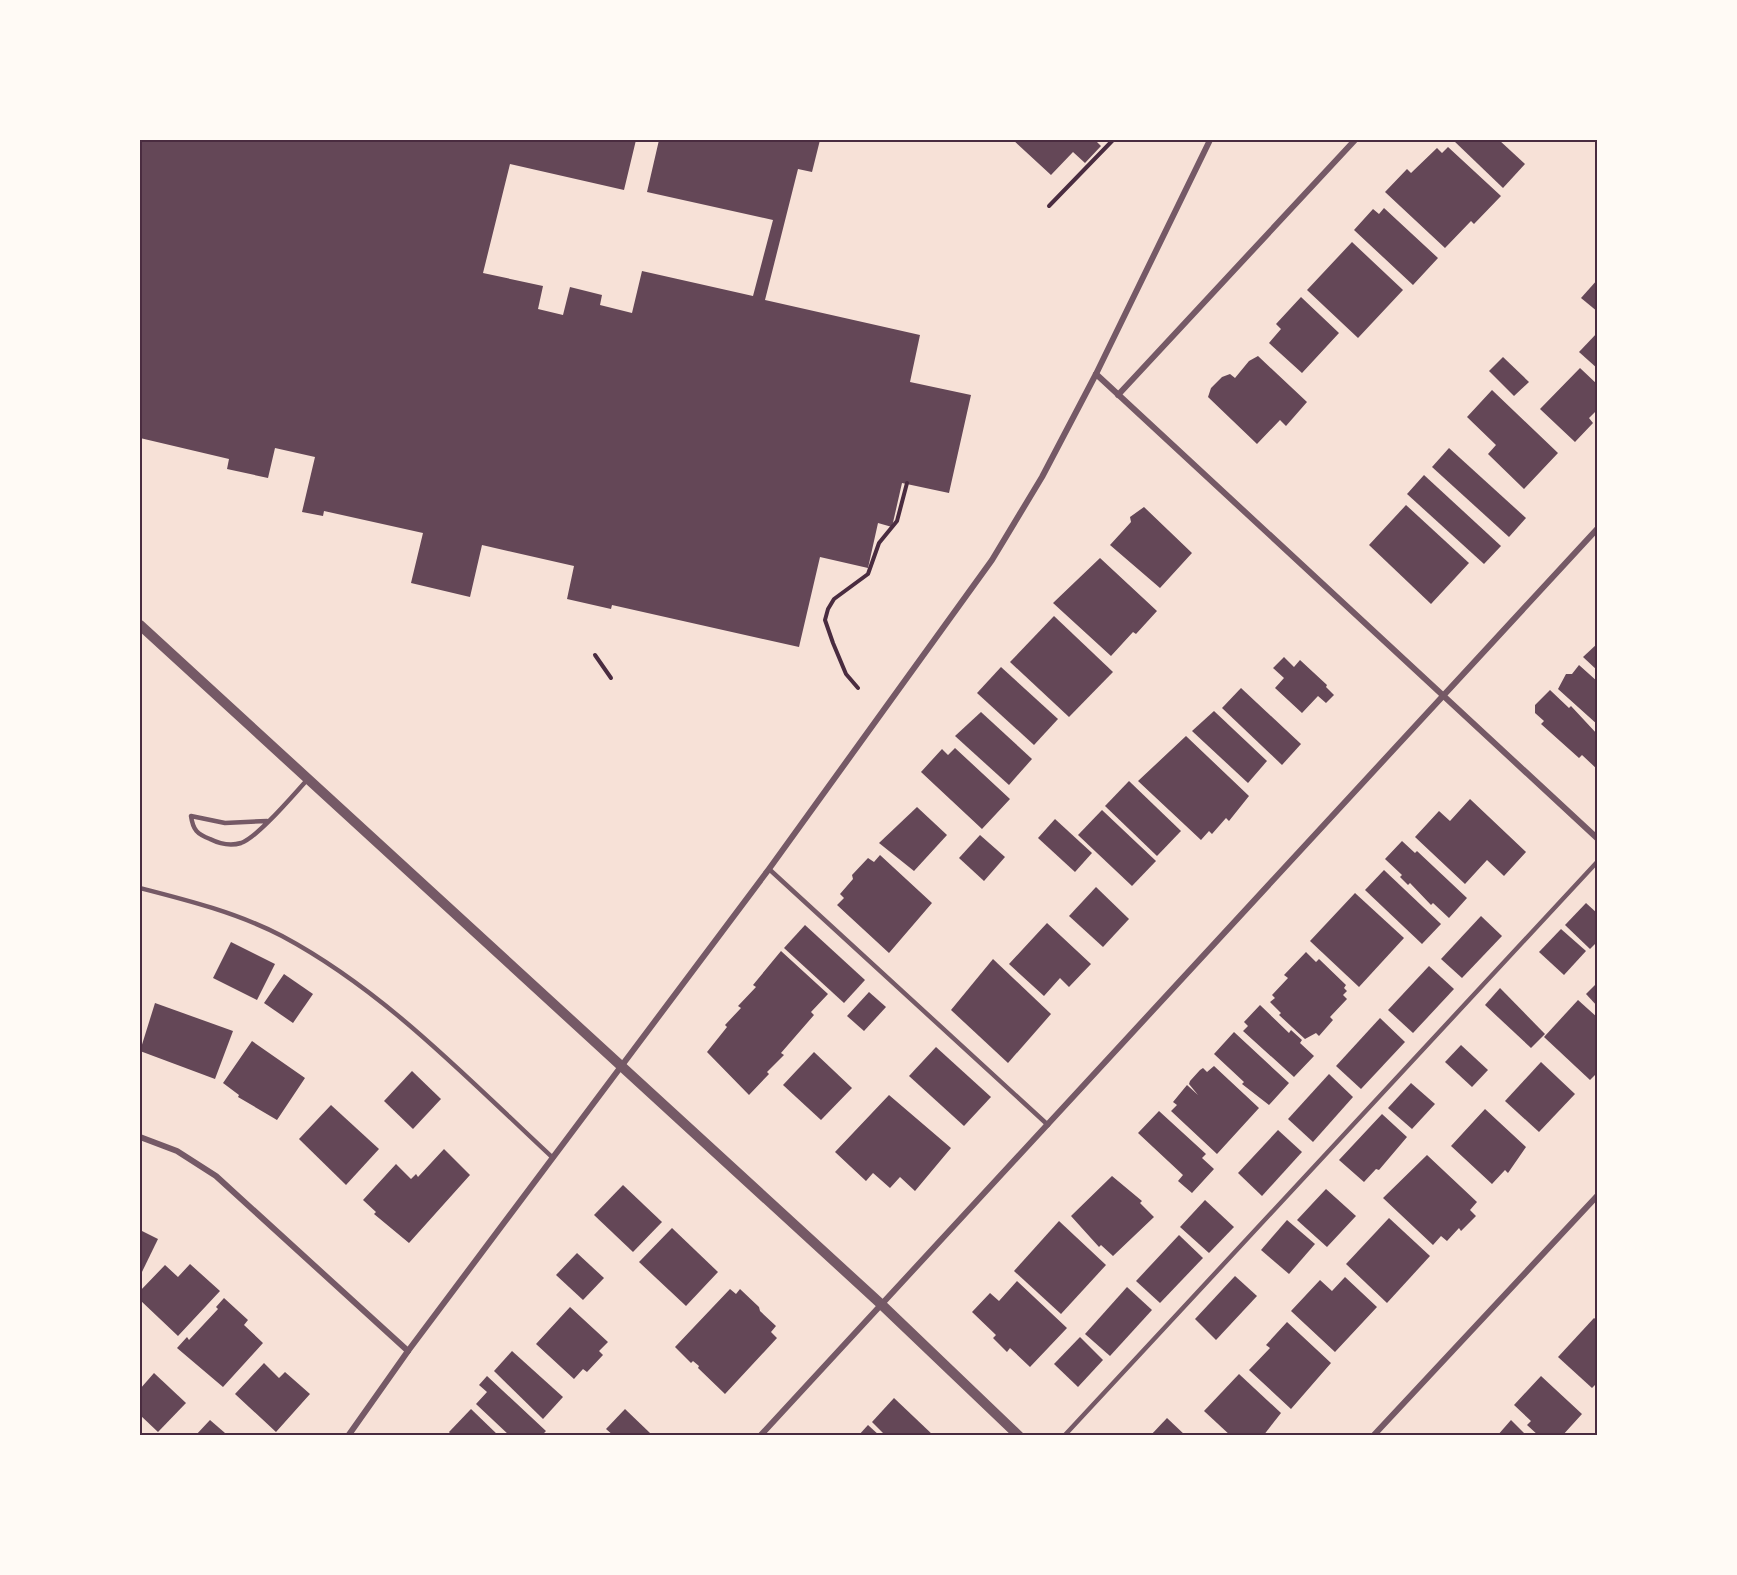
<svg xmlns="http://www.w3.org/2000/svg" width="1737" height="1575" viewBox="0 0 1737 1575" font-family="'IBM Plex Sans',sans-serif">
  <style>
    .building { fill: #644757 }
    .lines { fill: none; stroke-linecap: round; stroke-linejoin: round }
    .path { stroke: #4a2c40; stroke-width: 4 }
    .service { stroke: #755966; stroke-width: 4.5 }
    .minor { stroke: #755966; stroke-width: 6 }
    .tertiary { stroke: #755966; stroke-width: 10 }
    .neatline { fill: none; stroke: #4a2c40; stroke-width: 2 }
  </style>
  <rect width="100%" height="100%" fill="#f7e1d7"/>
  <g class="building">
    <polygon points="140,140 636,140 624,190 510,164 483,273 543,286 538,309 563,315 570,287 602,295 600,305 632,313 642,271 753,296 773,220 647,192 659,140 820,140 812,172 798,169 765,300 920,335 910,382 971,395 949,493 902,483 892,527 878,523 868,568 820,557 799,647 612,605 611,609 567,599 574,566 482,545 470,597 411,583 423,533 324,511 323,516 302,512 315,457 275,448 268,478 227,469 229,459 140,438"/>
    <polygon points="1013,140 1095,140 1101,146 1085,163 1073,152 1051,175"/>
    <polygon points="1453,140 1499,140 1525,164 1503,188"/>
    <polygon points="1448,147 1501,196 1474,224 1471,221 1445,248 1385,192 1407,169 1411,173 1437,148 1442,153"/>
    <polygon points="1384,208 1438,258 1413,285 1354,230 1373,209 1379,214"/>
    <polygon points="1352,242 1403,290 1358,338 1307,290"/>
    <polygon points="1598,279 1598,312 1581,298"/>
    <polygon points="1301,297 1339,333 1302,373 1269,343 1281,329 1276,324"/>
    <polygon points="1598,332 1598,369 1579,352"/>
    <polygon points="1258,356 1307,402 1286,426 1280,420 1257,444 1208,397 1211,388 1222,377 1230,374 1235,378 1249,361"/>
    <polygon points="1503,357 1529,382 1514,396 1489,371"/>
    <polygon points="1580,368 1598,385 1598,409 1589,418 1593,423 1575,442 1540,409"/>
    <polygon points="1492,390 1558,453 1524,489 1488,454 1496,445 1467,417"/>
    <polygon points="1449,448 1526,518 1509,537 1432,467"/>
    <polygon points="1424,475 1501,546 1484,564 1407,494"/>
    <polygon points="1406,505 1469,563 1431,604 1369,545"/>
    <polygon points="1144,507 1192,553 1160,588 1110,545 1131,522 1130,517"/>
    <polygon points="1100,558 1157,611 1136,634 1133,632 1111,656 1053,603"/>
    <polygon points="1054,616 1113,672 1069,717 1010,662"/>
    <polygon points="1598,643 1598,671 1583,657"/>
    <polygon points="1284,657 1294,667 1300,660 1327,685 1326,687 1334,695 1326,703 1318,696 1302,713 1275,688 1284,678 1273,668"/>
    <polygon points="1579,665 1598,682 1598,725 1558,689 1566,674 1572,674"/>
    <polygon points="1001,667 1058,719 1034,745 977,693"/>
    <polygon points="1241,688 1301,744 1282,765 1222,708"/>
    <polygon points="1550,690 1569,708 1571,706 1598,735 1598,770 1582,755 1579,758 1541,724 1544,721 1535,713 1535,705"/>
    <polygon points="1214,711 1267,761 1248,783 1192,731"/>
    <polygon points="981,712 1032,759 1009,785 955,736"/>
    <polygon points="1186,736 1249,796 1229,821 1226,818 1212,834 1209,831 1201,840 1138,781"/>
    <polygon points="955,748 1010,799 982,829 921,772 942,749 948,755"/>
    <polygon points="1129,781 1181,831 1157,856 1105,806"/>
    <polygon points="1470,799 1526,852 1504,876 1487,860 1465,884 1415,837 1439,811 1450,821"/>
    <polygon points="917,807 947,835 914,871 879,843"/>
    <polygon points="1102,810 1156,861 1132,886 1078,835"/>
    <polygon points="1055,819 1092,853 1075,872 1038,838"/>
    <polygon points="980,835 1005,857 984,881 959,858"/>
    <polygon points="1402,841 1415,853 1417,851 1467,898 1449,918 1433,903 1431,905 1410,883 1408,885 1400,877 1402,875 1385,859"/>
    <polygon points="880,855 932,903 889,953 837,905 844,898 840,894 853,879 852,875 868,858 874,862"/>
    <polygon points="1384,870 1441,924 1422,944 1365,890"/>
    <polygon points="1096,887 1129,919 1103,947 1069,916"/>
    <polygon points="1355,893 1404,938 1359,987 1310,941"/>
    <polygon points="1586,903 1598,914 1598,941 1590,949 1565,925"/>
    <polygon points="1481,916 1502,936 1462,978 1441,959"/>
    <polygon points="1047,923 1091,964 1069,987 1060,978 1044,996 1009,964"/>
    <polygon points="805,925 865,980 844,1003 784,948"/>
    <polygon points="1561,929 1586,951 1564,975 1539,952"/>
    <polygon points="231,942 275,964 257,1000 213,978"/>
    <polygon points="781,951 828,994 811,1012 814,1015 781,1053 784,1055 767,1072 769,1074 749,1095 707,1052 727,1027 725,1025 741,1008 738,1006 756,987 753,985"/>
    <polygon points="1306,952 1316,962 1319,959 1346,985 1344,988 1347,991 1343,995 1347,999 1330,1017 1333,1020 1319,1036 1316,1033 1305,1039 1279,1015 1281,1013 1270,1002 1275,998 1272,995 1288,978 1284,975"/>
    <polygon points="993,959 1051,1014 1008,1063 951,1010"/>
    <polygon points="1429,966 1454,989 1413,1033 1388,1010"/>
    <polygon points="284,974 313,994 293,1023 264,1003"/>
    <polygon points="1598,982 1598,1007 1586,994"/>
    <polygon points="1500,988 1545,1034 1531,1048 1485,1005"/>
    <polygon points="869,992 886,1007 864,1031 847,1016"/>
    <polygon points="1578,1000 1598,1018 1598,1072 1590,1080 1544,1037"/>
    <polygon points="155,1003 233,1031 215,1079 140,1051"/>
    <polygon points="1260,1005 1289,1033 1291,1030 1302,1040 1300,1043 1314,1056 1294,1077 1243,1031 1248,1026 1244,1022"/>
    <polygon points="1380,1018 1405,1042 1361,1089 1336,1066"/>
    <polygon points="1234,1032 1289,1083 1269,1105 1242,1084 1244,1082 1214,1054"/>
    <polygon points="252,1041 305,1078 277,1120 238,1097 239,1095 223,1083"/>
    <polygon points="1461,1045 1488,1070 1472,1087 1445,1062"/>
    <polygon points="936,1047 991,1097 964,1126 909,1076"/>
    <polygon points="814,1052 852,1088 821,1120 783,1085"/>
    <polygon points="1541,1062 1575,1094 1539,1132 1505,1101"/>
    <polygon points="1214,1066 1259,1108 1217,1154 1171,1111 1177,1105 1173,1102 1187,1085 1198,1095 1189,1084 1190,1081 1200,1070 1203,1068 1207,1072"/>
    <polygon points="412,1071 441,1099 413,1129 384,1101"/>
    <polygon points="1329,1074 1353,1097 1313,1142 1288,1119"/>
    <polygon points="1411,1083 1435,1104 1412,1129 1388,1108"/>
    <polygon points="889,1095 951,1148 915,1191 900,1177 890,1188 873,1173 866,1181 835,1152"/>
    <polygon points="331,1105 379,1149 346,1185 299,1139"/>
    <polygon points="1485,1109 1526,1147 1508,1173 1505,1170 1492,1184 1451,1146"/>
    <polygon points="1159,1111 1206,1154 1202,1158 1214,1169 1192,1193 1178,1181 1183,1175 1138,1133"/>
    <polygon points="1382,1114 1407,1137 1379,1170 1376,1169 1364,1182 1339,1160"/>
    <polygon points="1278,1130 1302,1152 1262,1196 1238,1173"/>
    <polygon points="444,1149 470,1175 409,1243 374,1214 376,1212 363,1200 396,1164 411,1179 416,1174 418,1177"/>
    <polygon points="1427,1155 1477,1202 1470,1210 1476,1216 1461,1231 1459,1228 1447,1241 1441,1236 1433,1245 1383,1198"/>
    <polygon points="1112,1176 1142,1201 1140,1203 1154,1217 1113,1256 1101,1245 1099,1247 1071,1216"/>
    <polygon points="623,1185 662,1222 633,1252 594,1215"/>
    <polygon points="1326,1189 1356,1216 1327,1247 1297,1220"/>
    <polygon points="1205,1200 1234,1227 1209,1253 1180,1227"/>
    <polygon points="1389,1218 1430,1256 1387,1303 1346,1264"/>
    <polygon points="1287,1220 1315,1244 1289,1274 1261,1250"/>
    <polygon points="1059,1221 1106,1265 1061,1314 1014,1271"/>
    <polygon points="672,1228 718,1272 686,1306 639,1262"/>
    <polygon points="140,1230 158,1239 140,1276"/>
    <polygon points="1179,1235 1203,1258 1160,1303 1136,1281"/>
    <polygon points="577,1253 604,1278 583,1300 556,1275"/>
    <polygon points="190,1264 220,1291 178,1336 140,1300 140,1291 165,1265 178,1277"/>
    <polygon points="1235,1276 1257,1296 1216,1340 1195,1319"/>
    <polygon points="1345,1277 1377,1307 1335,1352 1291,1311 1320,1280 1332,1291"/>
    <polygon points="1017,1281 1067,1328 1030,1367 1010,1348 1007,1352 993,1338 996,1335 972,1312 990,1293 999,1301"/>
    <polygon points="1127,1287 1152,1310 1110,1356 1085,1334"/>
    <polygon points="730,1289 736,1294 740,1289 759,1307 760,1311 776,1326 771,1332 777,1338 725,1394 698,1368 699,1366 693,1361 691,1363 675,1347"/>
    <polygon points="224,1298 248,1320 244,1325 263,1343 223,1387 177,1348 187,1337 189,1340 218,1309 216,1307"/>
    <polygon points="570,1307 608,1342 599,1351 603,1355 587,1372 583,1369 574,1379 536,1344"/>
    <polygon points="1594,1318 1598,1321 1598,1382 1592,1388 1558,1357"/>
    <polygon points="1287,1322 1331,1363 1291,1409 1249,1370 1270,1348 1266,1345"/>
    <polygon points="1080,1337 1103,1360 1078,1387 1054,1364"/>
    <polygon points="512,1351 563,1397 543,1419 494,1371"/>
    <polygon points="264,1363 279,1378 285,1372 310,1394 276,1432 235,1394"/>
    <polygon points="154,1373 186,1403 158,1432 140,1415 140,1389"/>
    <polygon points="1239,1374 1281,1413 1263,1436 1231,1436 1204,1411"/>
    <polygon points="487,1376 546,1431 541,1436 510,1436 476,1404 487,1392 479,1385"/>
    <polygon points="1541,1376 1582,1414 1562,1436 1539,1436 1527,1425 1531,1421 1514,1405"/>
    <polygon points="894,1398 934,1436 886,1436 872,1422"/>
    <polygon points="471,1409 499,1436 452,1436 449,1432"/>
    <polygon points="625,1409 650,1433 648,1436 614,1436 606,1429"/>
    <polygon points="1167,1418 1186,1436 1150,1436"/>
    <polygon points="210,1420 225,1433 195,1436"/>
    <polygon points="1511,1420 1527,1436 1497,1436"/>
    <polygon points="868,1425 880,1436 858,1436"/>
  </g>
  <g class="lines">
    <g class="path">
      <polyline points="1095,140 1096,140"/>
      <polyline points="1049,206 1113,140"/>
      <polyline points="595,655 611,678"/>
      <polyline points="858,688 846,674 833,643 825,620 828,609 834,599 868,574 879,543 897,521 907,483"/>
    </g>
    <g class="service">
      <path d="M267,821L225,823L191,816C193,830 197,834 210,839C220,844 231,846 241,843C258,837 294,794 308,779"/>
      <polyline points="769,869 1048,1125"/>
      <path d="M140,888C187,900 238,913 282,936C385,991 468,1079 553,1158"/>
      <polyline points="1064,1436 1598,861"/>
    </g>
    <g class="minor">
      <polyline points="1096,374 1598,839"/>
      <polyline points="1118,395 1355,140"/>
      <polyline points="140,1137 177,1151 216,1176 408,1351"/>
      <polyline points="348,1436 408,1351 769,869 992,560 1042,477 1096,374 1210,140"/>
      <polyline points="760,1436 1598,528"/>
      <polyline points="1373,1436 1598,1195"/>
    </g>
    <polyline class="tertiary" points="140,625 882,1305 1019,1436"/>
  </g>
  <rect width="1737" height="1575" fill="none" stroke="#fffaf5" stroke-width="282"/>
  <rect x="141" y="141" width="1455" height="1293" class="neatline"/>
</svg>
